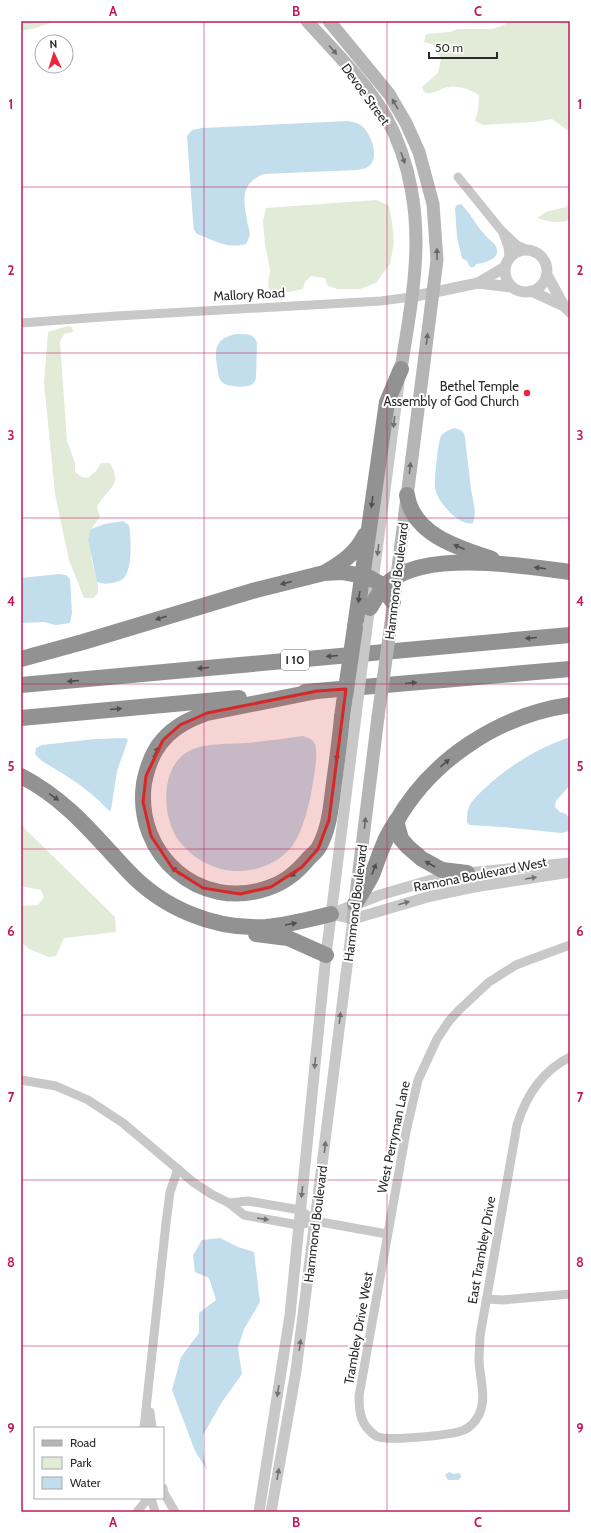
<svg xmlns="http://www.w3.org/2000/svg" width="591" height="1533" viewBox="0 0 591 1533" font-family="Cabin,sans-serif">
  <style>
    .green { fill: #e2ead8 }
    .water { fill: #c2ddeb }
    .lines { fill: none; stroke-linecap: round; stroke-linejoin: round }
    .minor { stroke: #c8c8c8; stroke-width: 9 }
    .tertiary { stroke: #c8c8c8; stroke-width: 11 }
    .secondary { stroke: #b5b5b5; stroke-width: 13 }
    .motorway { stroke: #929292; stroke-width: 16 }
    .tertiary-bridge { stroke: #c8c8c8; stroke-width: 11 }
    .secondary-bridge { stroke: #b5b5b5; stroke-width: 13 }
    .motorway-bridge { stroke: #929292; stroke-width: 16 }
    .oneway { fill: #696969 }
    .oneway2 { fill: #727272 }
    .oneway3 { fill: #4f4f4f }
    .marked { fill: #d62828; fill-opacity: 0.2; stroke: #d62828; stroke-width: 3; stroke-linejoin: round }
    .grid { fill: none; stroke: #c2185b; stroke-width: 1; stroke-opacity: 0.55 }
    .poi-dot { fill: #eb253c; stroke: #fff; stroke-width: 1.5 }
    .labels { text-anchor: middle; stroke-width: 4; stroke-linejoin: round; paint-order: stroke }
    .shield { fill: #fff; stroke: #6b6b6b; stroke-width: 1 }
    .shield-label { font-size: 12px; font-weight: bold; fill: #2b2b2b }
    .street-label { font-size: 13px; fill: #2b2b2b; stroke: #fff }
    .poi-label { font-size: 13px; fill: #2b2b2b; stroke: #fff; text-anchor: end }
    .neatline { fill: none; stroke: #c2185b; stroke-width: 1.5 }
    .grid-label { font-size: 13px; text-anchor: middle; font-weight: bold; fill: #c2185b }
  </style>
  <rect width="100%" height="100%" fill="#fff"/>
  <g class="green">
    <polygon points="29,21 55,21 36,28 21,31 21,23"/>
    <path d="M506,21H570V132L552,119L535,122L483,125L475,121L478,110L479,95C470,90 460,85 449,87C440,88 436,94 425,93L422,87L438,73L441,59L434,45L424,42L426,34L450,32L458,29H493L506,24Z"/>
    <polygon points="377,200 389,206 392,222 394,243 390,264 376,283 360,289 338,289 328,286 325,278 311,276 305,282 303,289 289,292 271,292 268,286 270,269 265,245 263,221 266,208"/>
    <path d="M570,201V219C559,225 548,221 537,218L546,212L566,207Z"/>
    <path d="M68,326L72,327L73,332L64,334L60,342L67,441L75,463V472L82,477L88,478L96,471L101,463H110C124,487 106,488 97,507L100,517L91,529V557L98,586V593L93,598H84L69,560L55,494L44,383L48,332Z"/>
    <polygon points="21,825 115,917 116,932 64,938 56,956 49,957 29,949 21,942 21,906 38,905 44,897 41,890 21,886"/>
  </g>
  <g class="water">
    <path d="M348,121C354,122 359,123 363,127C371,135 380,157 369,166C366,169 361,169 357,170L264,174C238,184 244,203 248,226C251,233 250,237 246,244C226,249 216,241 197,234L194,230L193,221L187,136L192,130L202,128Z"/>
    <path d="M461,204C470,213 476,225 484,234C487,238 492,241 495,245C503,258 486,263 476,264L474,267H470L467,261L462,258L457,237L455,208L457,205Z"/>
    <path d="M237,334C246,334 254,333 257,343L256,378C255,381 254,384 251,385C244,388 225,387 221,381C218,377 218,370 217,366C214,346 217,338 237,334Z"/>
    <path d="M454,428C461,430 464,430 465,438C467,455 469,472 471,489C473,501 477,511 473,523C459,527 437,501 435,488C434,482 438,441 441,436C444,432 449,430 454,428Z"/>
    <path d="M123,521L129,525C131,538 133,567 124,578C121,581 116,582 112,583C106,584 103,584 97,582L88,539L91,529L105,524Z"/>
    <polygon points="59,574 66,575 70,579 72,613 70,623 56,625 44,622 21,623 21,578"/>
    <path d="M303,736C308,738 313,739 315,744C318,753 315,772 313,781C311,799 302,838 288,851C271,868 244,875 221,869C204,864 190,855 179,841C161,817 160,766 189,751C203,743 230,744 246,743C265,741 284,739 303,736Z"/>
    <path d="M570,737V785L556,801L555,807L560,812L566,814L570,820V831L561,833L503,827L469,825L467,822C467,818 467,813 468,810C470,801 479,794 485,788C510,765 538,748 570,737Z"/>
    <path d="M125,738L128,740L117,771L111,810L109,811C98,798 82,786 68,777C57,769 43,764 35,754L36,748L42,745L95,739Z"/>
    <polygon points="220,1238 238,1247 254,1252 260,1302 244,1329 238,1348 242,1374 222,1402 203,1435 203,1453 207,1470 195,1451 172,1390 181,1357 199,1333 199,1313 216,1300 209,1278 195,1272 193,1255 202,1240"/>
    <polygon points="449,1472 454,1474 460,1473 461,1477 459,1480 448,1480 445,1475"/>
  </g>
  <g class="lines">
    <g class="minor">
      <polyline points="458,177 501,230 517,245 528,250"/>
      <polyline points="503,233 508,247 509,257"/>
      <polyline points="21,323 116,316 381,301 411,297"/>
      <path d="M570,945L529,960L516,965L489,982L459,1010L449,1021L437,1039L418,1080L406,1132L359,1396C359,1413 361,1426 376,1436C385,1442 453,1435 464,1430C469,1428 475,1422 477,1418C488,1402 480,1379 479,1361C479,1353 480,1344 480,1336L517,1125C526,1096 542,1071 570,1057"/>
      <polyline points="21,1080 56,1086 88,1100 123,1123 193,1182 211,1194 229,1203 244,1215 298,1225 315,1221 387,1234"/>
      <polyline points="229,1203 248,1201 300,1210 315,1221"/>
      <polyline points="486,1299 503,1300 570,1294"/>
      <polyline points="150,1412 152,1428"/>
      <polyline points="144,1428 166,1223 170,1192 178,1169"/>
      <polyline points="163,1488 164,1493 175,1512"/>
      <polyline points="151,1498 155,1512"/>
      <polyline points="137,1512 145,1502 146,1498"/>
    </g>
    <g class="tertiary">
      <circle cx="526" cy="271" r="21"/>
      <polyline points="547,275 564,306 570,312"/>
      <polyline points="478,283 505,267"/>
      <polyline points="531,291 564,306"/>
      <polyline points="411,297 478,283 511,287"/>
      <polyline points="367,627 399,383"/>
      <polyline points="331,914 380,895 428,881 467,873 570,863"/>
      <polyline points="331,914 353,919 431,896 474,887 570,872"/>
      <polyline points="259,1512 290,1315 326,955 356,716"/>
      <polyline points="271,1512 296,1371 353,919"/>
    </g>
    <g class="secondary">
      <path d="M307,21C333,50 367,83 386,117C411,162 419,216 415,267C413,301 406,335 401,369"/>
      <polyline points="329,21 389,94 406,123 419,152 433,204 437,260 391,623"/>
      <polyline points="353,919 378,717"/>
    </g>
    <g class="motorway">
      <path d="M407,495C413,535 459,548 492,559"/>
      <path d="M326,572C343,562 356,553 365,535"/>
      <path d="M370,608C376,598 381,588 390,581C429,550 523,566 570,572"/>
      <polyline points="355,627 387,402 401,369"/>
      <polyline points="21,659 83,642 256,590 324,573 342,572 368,577 379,583 393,602"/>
      <polyline points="21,685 570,635"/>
      <path d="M317,691L207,713C190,719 175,726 163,740C153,751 147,768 144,783C134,855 200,912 268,888C286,882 297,872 309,858C312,855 317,851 319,847C330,827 331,805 334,783C337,761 340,739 342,717"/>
      <polyline points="305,692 570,669"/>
      <polyline points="21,718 239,698"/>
      <path d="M21,776C67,800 93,834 127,870C162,908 214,930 266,927C288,925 310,919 331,914"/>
      <polyline points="396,821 401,839 408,847 422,859 442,870 467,873"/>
      <path d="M355,904C361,894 367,885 372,875C376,865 379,855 383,846C386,838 391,829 396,822C431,760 499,715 570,705"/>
      <polyline points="256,934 288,938 326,955"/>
    </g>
    <polyline class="tertiary-bridge" points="356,716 367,627"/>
    <polyline class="secondary-bridge" points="378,717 391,623"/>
    <polyline class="motorway-bridge" points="342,717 355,627"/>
  </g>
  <defs><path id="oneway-solid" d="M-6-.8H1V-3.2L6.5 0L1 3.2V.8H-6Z"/></defs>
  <g class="oneway">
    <use href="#oneway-solid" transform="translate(333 50) rotate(49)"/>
    <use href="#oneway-solid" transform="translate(395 104) rotate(-120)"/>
    <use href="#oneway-solid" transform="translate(403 158) rotate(71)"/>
    <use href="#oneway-solid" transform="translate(437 254) rotate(-91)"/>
    <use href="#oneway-solid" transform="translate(427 339) rotate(-82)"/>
    <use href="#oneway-solid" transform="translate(410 468) rotate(-83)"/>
    <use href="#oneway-solid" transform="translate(365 823) rotate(-83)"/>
  </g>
  <g class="oneway2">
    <use href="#oneway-solid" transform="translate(394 422) rotate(97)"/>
    <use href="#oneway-solid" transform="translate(378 550) rotate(97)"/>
    <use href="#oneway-solid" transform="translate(531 878) rotate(-9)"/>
    <use href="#oneway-solid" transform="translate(404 903) rotate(-16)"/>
    <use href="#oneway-solid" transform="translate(340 1018) rotate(-83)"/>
    <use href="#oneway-solid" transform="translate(315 1063) rotate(95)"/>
    <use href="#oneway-solid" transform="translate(325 1147) rotate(-83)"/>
    <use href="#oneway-solid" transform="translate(302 1192) rotate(96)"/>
    <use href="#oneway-solid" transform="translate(263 1219) rotate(9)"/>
    <use href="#oneway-solid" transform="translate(300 1345) rotate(-82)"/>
    <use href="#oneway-solid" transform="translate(278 1391) rotate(99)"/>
    <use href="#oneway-solid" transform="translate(278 1474) rotate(-80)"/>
  </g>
  <g class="oneway3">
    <use href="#oneway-solid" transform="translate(372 502) rotate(98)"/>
    <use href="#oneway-solid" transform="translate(459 547) rotate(-157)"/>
    <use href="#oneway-solid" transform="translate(540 568) rotate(-173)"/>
    <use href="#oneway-solid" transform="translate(286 583) rotate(166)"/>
    <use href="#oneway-solid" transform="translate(359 597) rotate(98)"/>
    <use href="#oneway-solid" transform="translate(161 618) rotate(163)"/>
    <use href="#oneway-solid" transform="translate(531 638) rotate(175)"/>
    <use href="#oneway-solid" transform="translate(332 656) rotate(175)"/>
    <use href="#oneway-solid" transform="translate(203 668) rotate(175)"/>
    <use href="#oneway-solid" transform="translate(73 681) rotate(175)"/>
    <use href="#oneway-solid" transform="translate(411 683) rotate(-5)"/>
    <use href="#oneway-solid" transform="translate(116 709) rotate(-5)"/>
    <use href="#oneway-solid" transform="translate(156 752) rotate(-61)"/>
    <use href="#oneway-solid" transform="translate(337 755) rotate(97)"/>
    <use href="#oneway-solid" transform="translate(445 763) rotate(-40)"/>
    <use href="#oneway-solid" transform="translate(54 797) rotate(35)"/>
    <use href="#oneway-solid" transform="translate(430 864) rotate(-150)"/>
    <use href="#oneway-solid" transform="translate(374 869) rotate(-69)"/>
    <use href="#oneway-solid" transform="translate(176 871) rotate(-137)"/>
    <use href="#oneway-solid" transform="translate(295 873) rotate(140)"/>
    <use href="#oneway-solid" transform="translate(291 924) rotate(-10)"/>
  </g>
  <path class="marked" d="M346,689L329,820L318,849L302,867L271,887L240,894L203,888L173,869L151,836L143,802L146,776L163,740L180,725L207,713L317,691Z"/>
  <path class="grid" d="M204,21V1512M387,21V1512M21,187H570M21,353H570M21,518H570M21,684H570M21,849H570M21,1015H570M21,1180H570M21,1346H570"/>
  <circle class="poi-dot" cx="527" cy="393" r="4"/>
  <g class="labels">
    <rect class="shield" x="281" y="650" width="28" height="20" rx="3"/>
    <g class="shield-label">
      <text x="295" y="664">I 10</text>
    </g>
    <g class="street-label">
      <text transform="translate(366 94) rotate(54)" y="5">Devoe Street</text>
      <text transform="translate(249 294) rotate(-3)" y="5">Mallory Road</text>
      <text transform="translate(396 581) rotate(-83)" y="5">Hammond Boulevard</text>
      <text transform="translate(480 874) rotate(-11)" y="5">Ramona Boulevard West</text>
      <text transform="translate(355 903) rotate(-83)" y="5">Hammond Boulevard</text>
      <text transform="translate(393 1137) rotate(-78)" y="5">West Perryman Lane</text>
      <text transform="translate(315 1224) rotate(-83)" y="5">Hammond Boulevard</text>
      <text transform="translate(481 1250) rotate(-80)" y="5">East Trambley Drive</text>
      <text transform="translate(358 1328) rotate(-80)" y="5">Trambley Drive West</text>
    </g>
    <g class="poi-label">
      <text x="519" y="391">Bethel Temple<tspan x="519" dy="15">Assembly of God Church</tspan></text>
    </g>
  </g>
  <rect width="591" height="1533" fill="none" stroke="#ffffff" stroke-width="44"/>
  <rect x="34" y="1427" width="130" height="72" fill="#ffffff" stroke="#aaaaaa"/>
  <rect x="42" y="1440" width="20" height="6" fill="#b5b5b5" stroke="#aaaaaa"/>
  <text x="70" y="1447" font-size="12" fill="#2b2b2b">Road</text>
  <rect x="42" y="1457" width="20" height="12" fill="#e2ead8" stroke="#aaaaaa"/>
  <text x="70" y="1467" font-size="12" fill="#2b2b2b">Park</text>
  <rect x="42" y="1477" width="20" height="12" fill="#c2ddeb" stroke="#aaaaaa"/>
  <text x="70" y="1487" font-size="12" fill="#2b2b2b">Water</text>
  <g transform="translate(54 54) rotate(356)"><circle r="19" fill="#ffffff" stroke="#aaaaaa"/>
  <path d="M0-3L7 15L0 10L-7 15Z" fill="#eb253c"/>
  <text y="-6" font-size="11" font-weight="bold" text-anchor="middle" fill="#2b2b2b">N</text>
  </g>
  <path d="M429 52v6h68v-6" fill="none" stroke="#2b2b2b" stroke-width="2"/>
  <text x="435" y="52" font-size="12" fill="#2b2b2b" stroke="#ffffff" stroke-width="3" paint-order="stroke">50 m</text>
  <rect x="22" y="22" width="547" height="1489" class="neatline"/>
  <g class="grid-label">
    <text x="113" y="16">A</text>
    <text x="296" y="16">B</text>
    <text x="478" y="16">C</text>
    <text x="11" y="109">1</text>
    <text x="580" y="109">1</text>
    <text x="11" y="275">2</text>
    <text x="580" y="275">2</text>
    <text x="11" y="440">3</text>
    <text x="580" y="440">3</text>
    <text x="11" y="606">4</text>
    <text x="580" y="606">4</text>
    <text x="11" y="771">5</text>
    <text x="580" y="771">5</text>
    <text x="11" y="936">6</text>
    <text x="580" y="936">6</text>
    <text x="11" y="1102">7</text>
    <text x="580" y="1102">7</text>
    <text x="11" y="1267">8</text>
    <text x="580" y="1267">8</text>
    <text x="11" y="1433">9</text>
    <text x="580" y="1433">9</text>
    <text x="113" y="1527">A</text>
    <text x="296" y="1527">B</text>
    <text x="478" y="1527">C</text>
  </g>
</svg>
